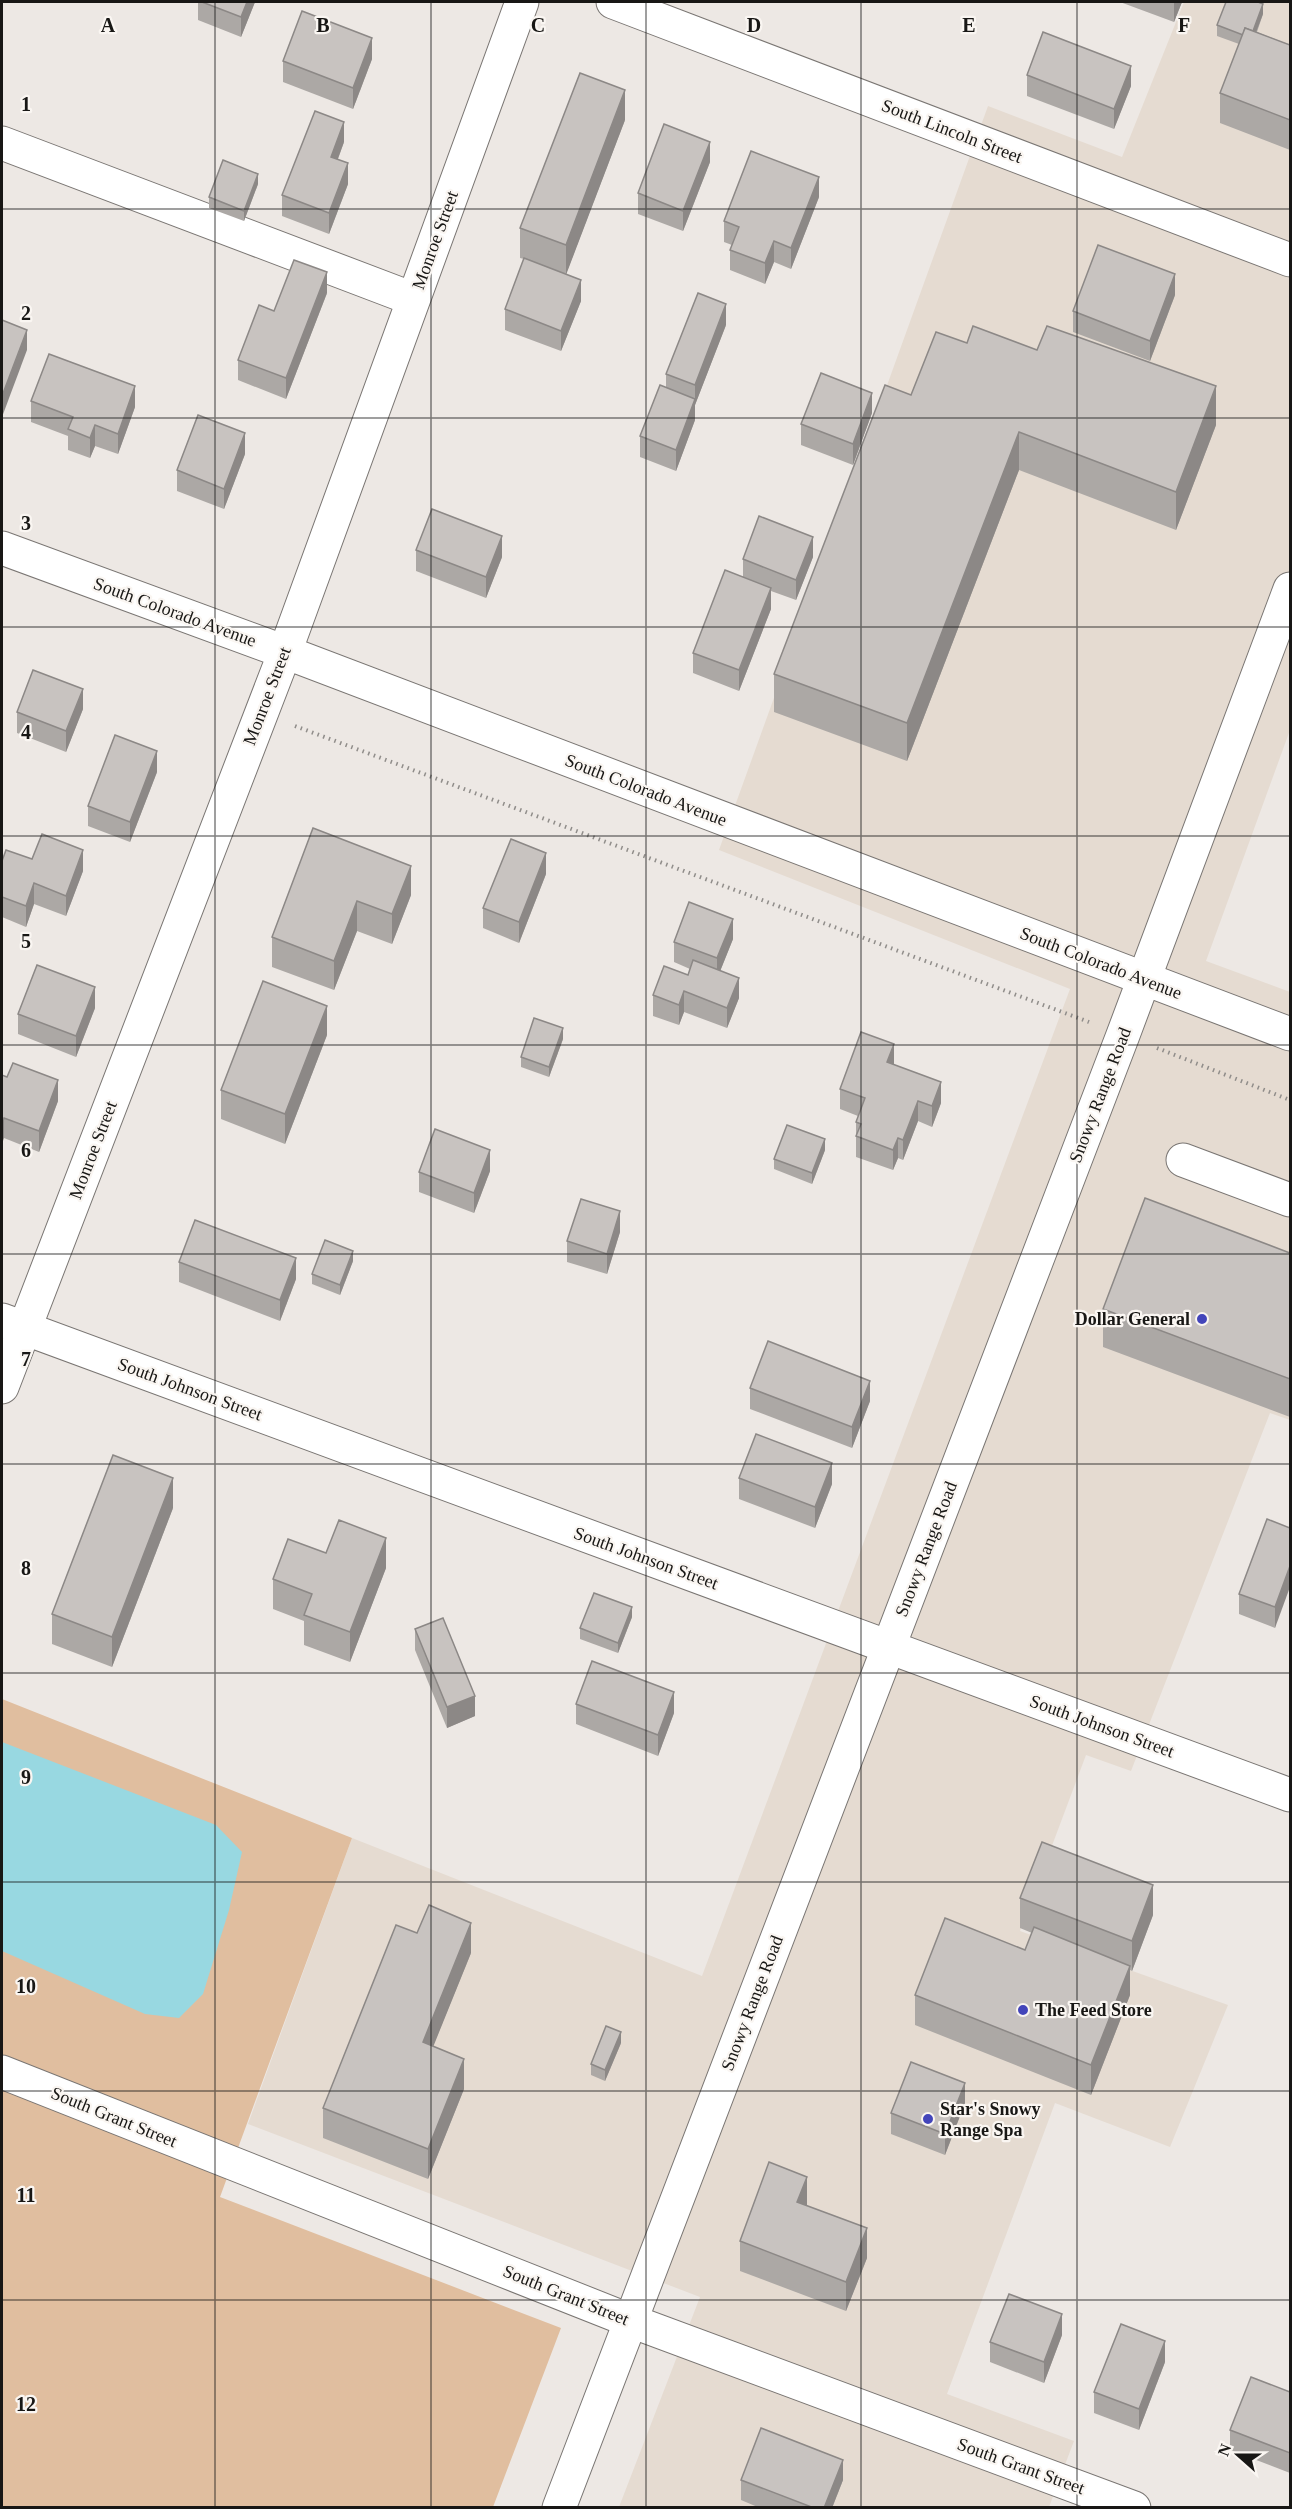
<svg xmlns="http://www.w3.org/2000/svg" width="1292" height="2509" viewBox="0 0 1292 2509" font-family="'Times New Roman',serif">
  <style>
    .built { fill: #e5dbd1 }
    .green { fill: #e0be9f }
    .water { fill: #98d8e1 }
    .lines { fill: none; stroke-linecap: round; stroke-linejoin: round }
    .minor-casing { stroke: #7a7673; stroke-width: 35 }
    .major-casing { stroke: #7a7673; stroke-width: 35 }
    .path { stroke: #908d8a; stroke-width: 4; stroke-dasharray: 1.5 4.5; stroke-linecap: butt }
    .minor { stroke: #fff; stroke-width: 33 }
    .major { stroke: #fff; stroke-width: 33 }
    .wall { fill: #aca8a5 }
    .shaded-wall { fill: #8c8886 }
    .building { fill: #c8c3c0; stroke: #8c8886; stroke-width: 1.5 }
    .grid { fill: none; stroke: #181715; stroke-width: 1.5; stroke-opacity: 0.55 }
    .poi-dot { fill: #4345ba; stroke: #faf6f2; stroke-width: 2 }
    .labels { text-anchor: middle; stroke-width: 4.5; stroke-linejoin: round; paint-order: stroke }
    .street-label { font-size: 18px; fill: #181715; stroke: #faf6f2 }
    .poi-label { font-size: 18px; font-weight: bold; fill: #181715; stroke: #faf6f2; text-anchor: start }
    .grid-label { font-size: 20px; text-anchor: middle; font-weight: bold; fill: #181715; stroke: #faf6f2; stroke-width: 4.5; stroke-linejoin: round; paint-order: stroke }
  </style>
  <rect width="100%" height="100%" fill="#ede8e4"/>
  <polygon class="built" points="1184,2 1290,2 1290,730 1206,961 1290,992 1290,1420 1270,1413 1131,1771 1086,1755 1020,1931 1228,2005 1170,2147 1055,2103 947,2394 1074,2441 1049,2507 619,2507 700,2297 248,2124 352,1838 702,1976 1070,989 719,850 988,106 1122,157"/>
  <polygon class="green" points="2,1699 352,1838 220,2197 561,2328 493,2507 2,2507"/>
  <polygon class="water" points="2,1742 216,1825 242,1852 229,1910 203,1994 179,2018 145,2014 2,1951"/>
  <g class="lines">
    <defs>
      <g id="minor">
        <polyline points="613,2 1290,260"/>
        <polyline points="2,143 413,299"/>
        <polyline points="2,548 285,652 1290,1034"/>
        <polyline points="1183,1160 1290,1200"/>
        <polyline points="2,1320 1290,1795"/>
        <polyline points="2,1387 285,652 522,2"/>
        <polyline points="2,2072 631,2321 1134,2508"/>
      </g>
      <polyline id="major" points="559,2508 1123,1035 1290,589"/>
    </defs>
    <use href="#minor" class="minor-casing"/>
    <use href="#major" class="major-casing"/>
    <g class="path">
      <polyline points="295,726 1089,1022"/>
      <polyline points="1157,1048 1290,1100"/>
    </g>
    <use href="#minor" class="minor"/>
    <use href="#major" class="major"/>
  </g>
  <g class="wall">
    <polygon points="198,2 255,2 241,37 198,20"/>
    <polygon points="1120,2 1182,2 1174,22"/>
    <polygon points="1263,14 1257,32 1290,45 1290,150 1220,123 1220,93 1239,44 1217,36 1217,25"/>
    <polygon points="372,59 353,109 283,82 283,61"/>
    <polygon points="1027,75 1131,86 1114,129 1027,96"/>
    <polygon points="625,120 566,274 581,301 561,351 505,330 505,309 524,259 520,258 520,228"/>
    <polygon points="344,142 338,159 348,184 329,234 282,216 282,195"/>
    <polygon points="710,162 683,231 638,214 638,193"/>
    <polygon points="258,184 244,221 209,208 209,197"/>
    <polygon points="819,197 791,269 774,262 765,284 730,270 730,250 732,245 724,242 724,221"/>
    <polygon points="327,293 286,399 238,380 238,360"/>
    <polygon points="1175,295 1150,361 1073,332 1073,311"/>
    <polygon points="726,325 695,405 695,420 676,471 640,457 640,436 666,388 666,374"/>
    <polygon points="967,343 1216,425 1176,530 1019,470 907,761 774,712 774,674 911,395"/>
    <polygon points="31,401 135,407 118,454 95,446 90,458 68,450 68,436 31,422"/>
    <polygon points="872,413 853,465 801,445 801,424"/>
    <polygon points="245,454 224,509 177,491 177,470"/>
    <polygon points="416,550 502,557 486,598 416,571"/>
    <polygon points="813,557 796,600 771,591 771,609 739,691 693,673 693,653 743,577 743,559"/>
    <polygon points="83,709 66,752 17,733 17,712"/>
    <polygon points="157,772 130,842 88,826 88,806"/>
    <polygon points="313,828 411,895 392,944 357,931 334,990 272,967 272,937"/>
    <polygon points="32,859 83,871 66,916 34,904 26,927 2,917 2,861"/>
    <polygon points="546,874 519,943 483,928 483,908"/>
    <polygon points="733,939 720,971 739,998 727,1028 684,1012 679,1025 653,1016 653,995 688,975 690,969 674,962 674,942"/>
    <polygon points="95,1008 76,1057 18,1034 18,1014"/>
    <polygon points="327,1035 285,1144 221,1119 221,1090"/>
    <polygon points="563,1039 549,1077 521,1067 521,1057"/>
    <polygon points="894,1064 941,1103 932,1127 918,1121 903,1160 898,1158 893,1170 856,1157 856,1122 858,1116 840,1109 840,1089"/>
    <polygon points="2,1075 58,1101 39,1152 4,1138"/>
    <polygon points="825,1150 812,1184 774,1169 774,1159"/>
    <polygon points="490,1171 474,1213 419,1192 419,1172"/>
    <polygon points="620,1232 607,1274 567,1262 567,1241"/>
    <polygon points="1290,1253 1290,1417 1103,1347 1103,1309"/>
    <polygon points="353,1261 340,1295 312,1284 312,1274"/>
    <polygon points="179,1262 296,1279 280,1321 179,1282"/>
    <polygon points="750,1388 870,1401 852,1448 750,1409"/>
    <polygon points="739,1478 832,1484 815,1528 739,1499"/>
    <polygon points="173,1508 112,1667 52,1644 52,1614"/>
    <polygon points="1290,1528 1275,1628 1239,1614 1239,1594"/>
    <polygon points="326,1553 386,1568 350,1662 304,1645 304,1621 273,1609 273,1579"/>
    <polygon points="632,1617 618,1653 580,1639 580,1628"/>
    <polygon points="415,1629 475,1716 447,1728 415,1650"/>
    <polygon points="576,1704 674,1713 658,1756 576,1724"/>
    <polygon points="1020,1898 1153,1915 1132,1971 1130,1970 1130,1995 1091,2095 915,2025 915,1995 1025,1950 1032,1933 1020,1928"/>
    <polygon points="471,1953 433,2046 464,2089 428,2179 323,2138 323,2108"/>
    <polygon points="621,2043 605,2081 591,2075 591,2064"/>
    <polygon points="965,2103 945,2155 891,2134 891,2113"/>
    <polygon points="740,2241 867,2258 846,2311 740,2271"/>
    <polygon points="1062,2335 1044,2383 990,2362 990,2342"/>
    <polygon points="1165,2362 1139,2430 1094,2413 1094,2392"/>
    <polygon points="1290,2392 1290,2473 1230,2450 1230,2430"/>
    <polygon points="741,2480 843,2480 832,2508 760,2508 741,2500"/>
  </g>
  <g class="shaded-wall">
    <polygon points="247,2 255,2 241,37 241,17"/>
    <polygon points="1174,2 1182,2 1174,22"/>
    <polygon points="1263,4 1263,14 1250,48 1250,38"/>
    <polygon points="372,38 372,59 353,109 353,88"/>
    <polygon points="1131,66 1131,86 1114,129 1114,109"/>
    <polygon points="625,90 625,120 566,275 566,245"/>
    <polygon points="344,122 344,142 331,177 331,157"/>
    <polygon points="710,142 710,162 683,231 683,211"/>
    <polygon points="348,163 348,184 329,234 329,213"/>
    <polygon points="258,174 258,184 244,221 244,211"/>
    <polygon points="819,177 819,197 791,269 791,248"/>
    <polygon points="774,241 774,262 765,284 765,263"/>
    <polygon points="327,272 327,293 286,399 286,378"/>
    <polygon points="1175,274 1175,295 1150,361 1150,341"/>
    <polygon points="581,280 581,301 561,351 561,331"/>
    <polygon points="726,304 726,325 695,405 695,420 676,471 676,450 695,399 695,385"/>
    <polygon points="27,330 27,350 2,417 2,396"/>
    <polygon points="135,386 135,407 118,454 118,434"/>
    <polygon points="1216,386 1216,425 1176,530 1176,492"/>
    <polygon points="872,393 872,413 853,465 853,444"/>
    <polygon points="95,425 95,446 90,458 90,438"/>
    <polygon points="1019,432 1019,470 907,761 907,723"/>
    <polygon points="245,433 245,454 224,509 224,489"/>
    <polygon points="502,536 502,557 486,598 486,577"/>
    <polygon points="813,537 813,557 796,600 796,580"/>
    <polygon points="771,588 771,609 739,691 739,670"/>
    <polygon points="83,689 83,709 66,752 66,731"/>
    <polygon points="157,751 157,772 130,842 130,822"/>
    <polygon points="83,850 83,871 66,916 66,896"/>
    <polygon points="546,853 546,874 519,943 519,922"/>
    <polygon points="411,866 411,895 392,944 392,914"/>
    <polygon points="34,883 34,904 26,927 26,906"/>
    <polygon points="357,901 357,931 334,990 334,961"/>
    <polygon points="733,919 733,939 717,979 717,958"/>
    <polygon points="739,978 739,998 727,1028 727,1008"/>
    <polygon points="95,987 95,1008 76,1057 76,1036"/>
    <polygon points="684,991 684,1012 679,1025 679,1005"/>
    <polygon points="327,1006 327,1035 285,1144 285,1114"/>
    <polygon points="563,1028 563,1039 549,1077 549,1067"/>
    <polygon points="894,1044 894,1065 887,1062"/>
    <polygon points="58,1080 58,1101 39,1152 39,1131"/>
    <polygon points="941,1082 941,1103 932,1127 932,1106"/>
    <polygon points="918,1101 918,1121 903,1160 903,1140"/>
    <polygon points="4,1118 4,1138 2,1144 2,1124"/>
    <polygon points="898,1138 898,1158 893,1170 893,1150"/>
    <polygon points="825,1139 825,1150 812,1184 812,1173"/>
    <polygon points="490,1150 490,1171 474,1213 474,1193"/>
    <polygon points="620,1211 620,1232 607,1274 607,1254"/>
    <polygon points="353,1251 353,1261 340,1295 340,1285"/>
    <polygon points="296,1258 296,1279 280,1321 280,1300"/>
    <polygon points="870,1381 870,1401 852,1448 852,1427"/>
    <polygon points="832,1463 832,1484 815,1528 815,1507"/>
    <polygon points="173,1478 173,1508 112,1667 112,1637"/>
    <polygon points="386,1538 386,1568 350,1662 350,1632"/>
    <polygon points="1290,1566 1290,1587 1275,1628 1275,1607"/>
    <polygon points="632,1607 632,1617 618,1653 618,1643"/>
    <polygon points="674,1692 674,1713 658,1756 658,1735"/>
    <polygon points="475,1696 475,1716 447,1728 447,1707"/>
    <polygon points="1153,1885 1153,1915 1132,1971 1132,1941"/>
    <polygon points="471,1923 471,1953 423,2072 423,2042"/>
    <polygon points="1130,1966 1130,1995 1091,2095 1091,2065"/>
    <polygon points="621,2032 621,2043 605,2081 605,2070"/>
    <polygon points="464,2059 464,2089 428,2179 428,2149"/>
    <polygon points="965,2083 965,2103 945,2155 945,2134"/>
    <polygon points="807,2177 807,2207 797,2202"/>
    <polygon points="867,2228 867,2258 846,2311 846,2282"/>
    <polygon points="1062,2314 1062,2335 1044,2383 1044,2362"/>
    <polygon points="1165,2341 1165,2362 1139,2430 1139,2409"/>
    <polygon points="843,2460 843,2480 832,2508 824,2508"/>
  </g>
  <g class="building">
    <polygon points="202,2 247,2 241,17"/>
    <polygon points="1226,2 1258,2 1263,4 1253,31 1245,28 1243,35 1217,25"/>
    <polygon points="302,11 372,38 353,88 283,61"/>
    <polygon points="1245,28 1290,45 1290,120 1220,93"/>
    <polygon points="1043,32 1131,66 1114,109 1027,75"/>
    <polygon points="580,73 625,90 566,245 520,228"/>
    <polygon points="315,111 344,122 331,157 348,163 329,213 282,195"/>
    <polygon points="664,124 710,142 683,211 638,193"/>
    <polygon points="751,151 819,177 791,248 774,241 765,263 730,250 739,227 724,221"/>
    <polygon points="223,160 258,174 244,211 209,197"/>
    <polygon points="1098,245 1175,274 1150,341 1073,311"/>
    <polygon points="524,258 581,280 561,331 505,309"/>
    <polygon points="294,260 327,272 286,378 238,360 259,305 274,311"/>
    <polygon points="698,293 726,304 695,385 666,374"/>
    <polygon points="2,320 27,330 2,396"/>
    <polygon points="973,326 1037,350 1047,326 1216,386 1176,492 1019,432 907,723 774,674 885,385 911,395 936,332 967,343"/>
    <polygon points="49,354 135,386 118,434 95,425 90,438 68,429 73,417 31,401"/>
    <polygon points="821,373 872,393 853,444 801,424"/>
    <polygon points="660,385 695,399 676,450 640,436"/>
    <polygon points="198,415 245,433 224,489 177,470"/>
    <polygon points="432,509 502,536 486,577 416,550"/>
    <polygon points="759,516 813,537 796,580 743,559"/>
    <polygon points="725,570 771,588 739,670 693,653"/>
    <polygon points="33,670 83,689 66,731 17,712"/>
    <polygon points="115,735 157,751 130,822 88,806"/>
    <polygon points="313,828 411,866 392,914 357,901 334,961 272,937"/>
    <polygon points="42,834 83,850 66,896 34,883 26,906 2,897 2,861 6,850 32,859"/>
    <polygon points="511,839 546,853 519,922 483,908"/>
    <polygon points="689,902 733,919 717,958 674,942"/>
    <polygon points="693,960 739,978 727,1008 684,991 679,1005 653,995 664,966 688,975"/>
    <polygon points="37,965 95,987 76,1036 18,1014"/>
    <polygon points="263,981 327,1006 285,1114 221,1090"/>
    <polygon points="534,1018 563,1028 549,1067 521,1057"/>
    <polygon points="861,1032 894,1044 887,1062 941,1082 932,1106 918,1101 903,1140 898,1138 893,1150 856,1136 861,1124 856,1122 865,1098 840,1089"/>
    <polygon points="13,1063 58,1080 39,1131 4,1118 2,1124 2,1075 7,1077"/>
    <polygon points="787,1125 825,1139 812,1173 774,1159"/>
    <polygon points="435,1129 490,1150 474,1193 419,1172"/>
    <polygon points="1145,1198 1290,1253 1290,1379 1103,1309"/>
    <polygon points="581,1199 620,1211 607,1254 567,1241"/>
    <polygon points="195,1220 296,1258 280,1300 179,1262"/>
    <polygon points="325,1240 353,1251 340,1285 312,1274"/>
    <polygon points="768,1341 870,1381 852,1427 750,1388"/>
    <polygon points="756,1434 832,1463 815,1507 739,1478"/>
    <polygon points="113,1455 173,1478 112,1637 52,1614"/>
    <polygon points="1267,1519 1290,1528 1290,1566 1275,1607 1239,1594"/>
    <polygon points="339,1520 386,1538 350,1632 304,1615 312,1594 273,1579 288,1539 326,1553"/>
    <polygon points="594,1593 632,1607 618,1643 580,1628"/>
    <polygon points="443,1618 475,1696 447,1707 415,1629"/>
    <polygon points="592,1661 674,1692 658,1735 576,1704"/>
    <polygon points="1042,1842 1153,1885 1132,1941 1020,1898"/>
    <polygon points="429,1905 471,1923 423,2042 464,2059 428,2149 323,2108 396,1925 417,1933"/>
    <polygon points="945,1918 1025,1950 1034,1927 1130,1966 1091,2065 915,1995"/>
    <polygon points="606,2026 621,2032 605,2070 591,2064"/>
    <polygon points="911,2062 965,2083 945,2134 891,2113"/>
    <polygon points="769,2162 807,2177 797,2202 867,2228 846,2282 740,2241"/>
    <polygon points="1009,2294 1062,2314 1044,2362 990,2342"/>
    <polygon points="1121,2324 1165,2341 1139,2409 1094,2392"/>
    <polygon points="1251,2377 1290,2392 1290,2453 1230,2430"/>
    <polygon points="761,2428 843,2460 824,2508 814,2508 741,2480"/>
  </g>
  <path class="grid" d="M215,2V2508M431,2V2508M646,2V2508M861,2V2508M1077,2V2508M2,209H1290M2,418H1290M2,627H1290M2,836H1290M2,1045H1290M2,1254H1290M2,1464H1290M2,1673H1290M2,1882H1290M2,2091H1290M2,2300H1290"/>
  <g class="poi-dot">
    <circle cx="1202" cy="1319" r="6"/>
    <circle cx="1023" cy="2010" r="6"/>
    <circle cx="928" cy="2119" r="6"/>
  </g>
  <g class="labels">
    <g class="street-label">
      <text transform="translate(952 131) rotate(21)" y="6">South Lincoln Street</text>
      <text transform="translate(435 240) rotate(-70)" y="6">Monroe Street</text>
      <text transform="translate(175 612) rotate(20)" y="6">South Colorado Avenue</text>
      <text transform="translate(267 696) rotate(-69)" y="6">Monroe Street</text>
      <text transform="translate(646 790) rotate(21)" y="6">South Colorado Avenue</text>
      <text transform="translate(1101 963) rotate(21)" y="6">South Colorado Avenue</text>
      <text transform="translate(1100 1095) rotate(-69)" y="6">Snowy Range Road</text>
      <text transform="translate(93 1150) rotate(-69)" y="6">Monroe Street</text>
      <text transform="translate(190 1389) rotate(20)" y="6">South Johnson Street</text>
      <text transform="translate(926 1549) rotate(-69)" y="6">Snowy Range Road</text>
      <text transform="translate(646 1558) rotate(20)" y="6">South Johnson Street</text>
      <text transform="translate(1102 1726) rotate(20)" y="6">South Johnson Street</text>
      <text transform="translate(752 2003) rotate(-69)" y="6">Snowy Range Road</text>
      <text transform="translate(114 2117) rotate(22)" y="6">South Grant Street</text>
      <text transform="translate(566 2295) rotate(22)" y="6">South Grant Street</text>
      <text transform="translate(1021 2466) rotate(20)" y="6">South Grant Street</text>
    </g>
    <g class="poi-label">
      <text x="1190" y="1325" text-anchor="end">Dollar General</text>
      <text x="1035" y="2016">The Feed Store</text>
      <text x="940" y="2115">Star's Snowy<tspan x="940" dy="21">Range Spa</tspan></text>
    </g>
  </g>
  <g class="grid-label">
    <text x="108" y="32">A</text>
    <text x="323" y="32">B</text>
    <text x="538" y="32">C</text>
    <text x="754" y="32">D</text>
    <text x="969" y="32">E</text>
    <text x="1184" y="32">F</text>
    <text x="26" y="111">1</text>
    <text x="26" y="320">2</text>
    <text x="26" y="530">3</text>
    <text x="26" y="739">4</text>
    <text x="26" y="948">5</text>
    <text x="26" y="1157">6</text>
    <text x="26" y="1366">7</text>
    <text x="26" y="1575">8</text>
    <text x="26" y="1784">9</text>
    <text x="26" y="1993">10</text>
    <text x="26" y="2202">11</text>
    <text x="26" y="2411">12</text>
  </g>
  <rect width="1292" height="2509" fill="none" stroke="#181715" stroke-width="6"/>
  <g transform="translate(1238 2455) rotate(291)" stroke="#faf6f2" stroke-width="4.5" paint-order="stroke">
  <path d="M0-4.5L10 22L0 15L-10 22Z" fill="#181715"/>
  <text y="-9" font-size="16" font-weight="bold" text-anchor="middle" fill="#181715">N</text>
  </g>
</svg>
